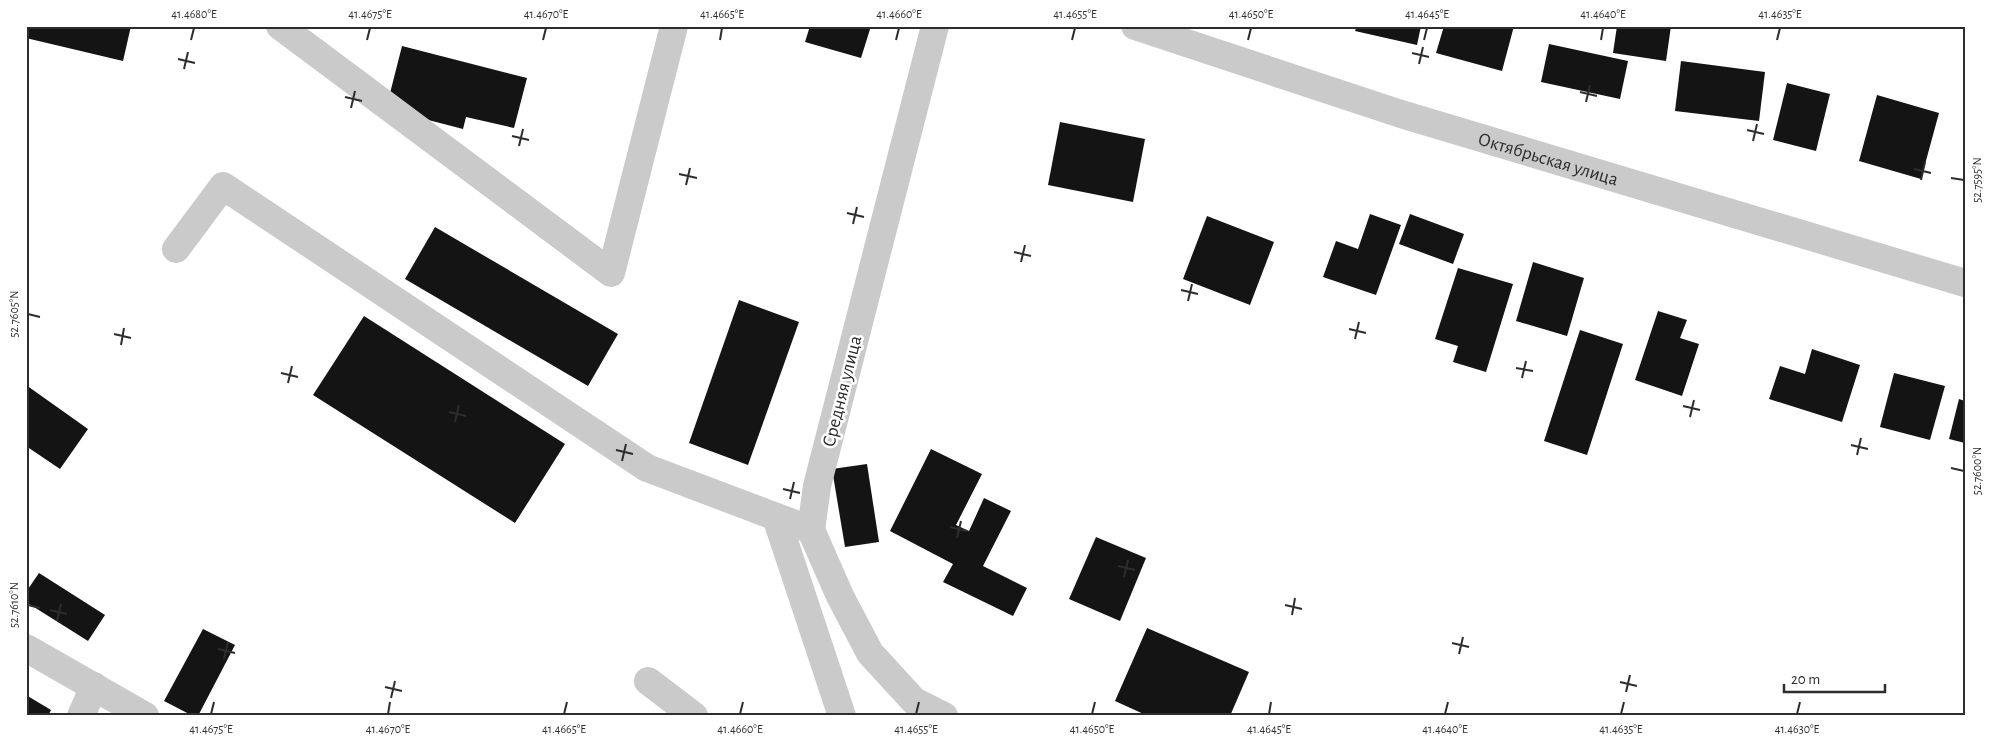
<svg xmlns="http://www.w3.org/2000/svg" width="1991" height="742" viewBox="0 0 1991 742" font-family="'Alegreya Sans',sans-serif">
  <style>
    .building { fill: #141414 }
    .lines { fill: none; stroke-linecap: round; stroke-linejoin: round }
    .minor { stroke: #cacaca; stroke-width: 28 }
    .ticks { fill: none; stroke: #2d2d2d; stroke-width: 2 }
    .labels { text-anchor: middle; stroke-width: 5; stroke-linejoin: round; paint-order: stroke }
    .street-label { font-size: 19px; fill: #2d2d2d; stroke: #fff }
    .neatline { fill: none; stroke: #2d2d2d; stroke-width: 2 }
    .ticks-label { font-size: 12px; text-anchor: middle; fill: #2d2d2d }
  </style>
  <rect width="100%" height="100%" fill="#fff"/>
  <g class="building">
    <polygon points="26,26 131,26 123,61 26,38"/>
    <polygon points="810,26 871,26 861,58 805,42"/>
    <polygon points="1357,26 1421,26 1417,45 1355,31"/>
    <polygon points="1444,26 1514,26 1502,71 1436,53"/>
    <polygon points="1617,26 1671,26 1666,61 1613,53"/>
    <polygon points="1549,44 1628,61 1620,99 1541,82"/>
    <polygon points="402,46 527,78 514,128 466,117 463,129 386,109"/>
    <polygon points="1681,61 1765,72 1759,121 1675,111"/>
    <polygon points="1787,83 1830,94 1816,151 1773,140"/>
    <polygon points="1877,95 1939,113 1921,179 1859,161"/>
    <polygon points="1060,122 1145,139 1133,202 1048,185"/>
    <polygon points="1370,214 1401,225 1376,295 1323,277 1336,241 1358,249"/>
    <polygon points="1410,214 1464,234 1453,264 1399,244"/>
    <polygon points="1207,216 1274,242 1250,305 1183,279"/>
    <polygon points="435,227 618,334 588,386 405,279"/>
    <polygon points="1533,262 1584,278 1567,336 1516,321"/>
    <polygon points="1458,268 1513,284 1486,372 1453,362 1458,346 1435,339"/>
    <polygon points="739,300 799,322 748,465 689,443"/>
    <polygon points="1658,311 1687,320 1680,338 1699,344 1682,396 1635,380"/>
    <polygon points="364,316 565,444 515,523 313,395"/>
    <polygon points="1580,330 1623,344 1587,455 1544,441"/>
    <polygon points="1812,349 1860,365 1842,422 1769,399 1780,366 1805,374"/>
    <polygon points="1894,373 1945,386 1930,440 1880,427"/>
    <polygon points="26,385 88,429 60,469 26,446"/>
    <polygon points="1959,399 1965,401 1965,443 1949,439"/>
    <polygon points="931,449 982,474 956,525 969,531 984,498 1011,511 983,566 1027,588 1013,616 943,582 953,564 890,531"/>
    <polygon points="867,464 879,542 845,547 832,469"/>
    <polygon points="1096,537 1146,558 1120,621 1069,599"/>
    <polygon points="39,573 105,615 88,641 26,602 26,592"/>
    <polygon points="1147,628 1249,672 1230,716 1148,716 1115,701"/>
    <polygon points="203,629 235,645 198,716 193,716 164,701"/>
    <polygon points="26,695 51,710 48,716 26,716"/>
  </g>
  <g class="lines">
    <g class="minor">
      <polyline points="280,26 611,273 674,26"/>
      <polyline points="935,26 817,486 811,530 840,596 870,653 914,701 944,716"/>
      <path id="s1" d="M1135,26L1401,114L1965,283"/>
      <polyline points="176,249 223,186 647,468 811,530"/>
      <polyline points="776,517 842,716"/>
      <polyline points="26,648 145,716"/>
      <polyline points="648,681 694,716"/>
      <polyline points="81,716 94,686"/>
    </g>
  </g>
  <path class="ticks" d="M191,40L194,28M367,40L370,28M543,40L546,28M720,40L722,28M896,40L899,28M1072,40L1075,28M1248,40L1251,28M1424,40L1427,28M1601,40L1603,28M1777,40L1780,28M1412,53L1429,57M178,59L195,63M1419,64L1423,47M184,69L188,52M1580,92L1597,96M345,97L362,101M1586,102L1590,85M351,108L355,91M1747,130L1764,134M512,136L529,140M1753,141L1757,124M519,146L523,129M1914,169L1931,173M679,174L697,178M1951,178L1964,180M1921,180L1925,162M686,185L690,168M847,213L864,217M853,224L857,207M1014,252L1031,256M1021,262L1025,245M1181,290L1198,294M1188,301L1192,284M28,314L40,317M1349,329L1366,333M114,334L131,338M1355,339L1359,322M121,345L124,328M1516,368L1533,371M281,373L298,377M1522,378L1526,361M288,383L292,366M1683,406L1700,410M449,412L466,416M1690,417L1694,400M455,422L459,405M1851,445L1868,449M616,450L633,454M1857,455L1861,438M622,461L626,444M1951,468L1964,471M783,489L800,493M790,499L794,482M950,527L967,531M957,538L961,521M1118,566L1135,570M1124,577L1128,560M28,605L40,608M1285,605L1302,609M50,610L67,614M1292,615L1295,598M57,621L61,604M1452,643L1469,647M218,649L235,653M1459,654L1463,637M224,659L228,642M1620,682L1637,686M385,687L402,691M1626,692L1630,675M391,698L395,681M211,714L214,702M388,714L390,702M564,714L567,702M740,714L743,702M916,714L919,702M1092,714L1095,702M1269,714L1271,702M1445,714L1448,702M1621,714L1624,702M1797,714L1800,702"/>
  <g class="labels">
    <g class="street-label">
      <text dy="7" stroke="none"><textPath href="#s1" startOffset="434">Октябрьская улица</textPath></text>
      <text transform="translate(841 391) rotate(-76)" y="7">Средняя улица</text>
    </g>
  </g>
  <rect width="1991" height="742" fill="none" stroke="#ffffff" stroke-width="55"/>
  <path d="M1784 684v8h101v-8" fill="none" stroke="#2d2d2d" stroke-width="2.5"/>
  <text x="1791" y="684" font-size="15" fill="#2d2d2d" stroke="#ffffff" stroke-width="4" paint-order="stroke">20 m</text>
  <rect x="28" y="28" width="1936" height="686" class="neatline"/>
  <g class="ticks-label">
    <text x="194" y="18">41.4680°E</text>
    <text x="370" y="18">41.4675°E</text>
    <text x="546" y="18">41.4670°E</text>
    <text x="722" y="18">41.4665°E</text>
    <text x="899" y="18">41.4660°E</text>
    <text x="1075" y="18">41.4655°E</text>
    <text x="1251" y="18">41.4650°E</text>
    <text x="1427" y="18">41.4645°E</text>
    <text x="1603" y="18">41.4640°E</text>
    <text x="1780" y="18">41.4635°E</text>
    <text transform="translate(1977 180) rotate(-90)" y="4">52.7595°N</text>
    <text transform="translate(14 314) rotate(-90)" y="4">52.7605°N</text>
    <text transform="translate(1977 471) rotate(-90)" y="4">52.7600°N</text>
    <text transform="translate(14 605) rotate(-90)" y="4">52.7610°N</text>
    <text x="211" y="733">41.4675°E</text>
    <text x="388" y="733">41.4670°E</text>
    <text x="564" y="733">41.4665°E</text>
    <text x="740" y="733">41.4660°E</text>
    <text x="916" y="733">41.4655°E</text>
    <text x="1092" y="733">41.4650°E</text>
    <text x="1269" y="733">41.4645°E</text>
    <text x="1445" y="733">41.4640°E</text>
    <text x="1621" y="733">41.4635°E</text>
    <text x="1797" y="733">41.4630°E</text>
  </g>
</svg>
